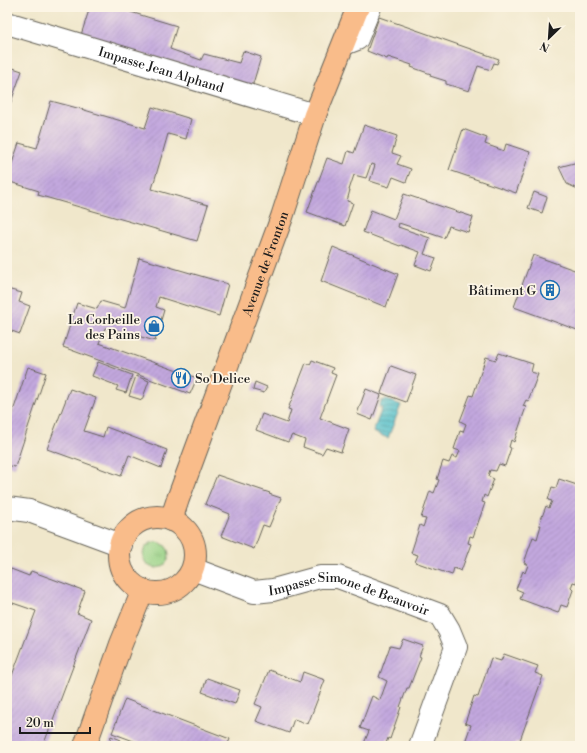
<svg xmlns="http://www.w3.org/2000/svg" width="587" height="753" viewBox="0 0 587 753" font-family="'Libre Bodoni',serif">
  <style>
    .grass { fill: url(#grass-tufts); stroke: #5a7750 }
    .water { fill: url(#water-rules); stroke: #376e73 }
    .building { fill: url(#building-hatch) }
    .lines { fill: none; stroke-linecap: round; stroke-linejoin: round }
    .minor-casing { stroke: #666359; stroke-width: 24 }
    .major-casing { stroke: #666359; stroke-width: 24 }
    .minor { stroke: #fff; stroke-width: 22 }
    .major { stroke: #f9bc8a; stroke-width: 22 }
    .labels { text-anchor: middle; stroke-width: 3.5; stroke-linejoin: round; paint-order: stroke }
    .street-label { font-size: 13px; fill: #1c1c1c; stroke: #fcf5e5 }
    .poi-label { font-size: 13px; fill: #1c1c1c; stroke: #fcf5e5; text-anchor: end }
  </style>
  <defs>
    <pattern id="grass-tufts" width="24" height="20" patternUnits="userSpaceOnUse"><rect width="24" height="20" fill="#97d285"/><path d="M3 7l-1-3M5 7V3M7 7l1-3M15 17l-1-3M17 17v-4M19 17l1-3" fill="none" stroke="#82b472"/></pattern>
    <pattern id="water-rules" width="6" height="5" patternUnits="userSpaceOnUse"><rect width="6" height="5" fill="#52bfca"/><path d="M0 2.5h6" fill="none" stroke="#439aa3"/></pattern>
    <pattern id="building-hatch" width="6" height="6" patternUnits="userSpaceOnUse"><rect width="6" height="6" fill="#c2a7de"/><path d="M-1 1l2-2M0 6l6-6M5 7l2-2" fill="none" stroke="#a68fbe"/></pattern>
  </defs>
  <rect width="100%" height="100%" fill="#fcf5e5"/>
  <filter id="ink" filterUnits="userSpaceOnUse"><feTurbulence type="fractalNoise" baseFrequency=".025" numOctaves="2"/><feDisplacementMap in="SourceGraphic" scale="8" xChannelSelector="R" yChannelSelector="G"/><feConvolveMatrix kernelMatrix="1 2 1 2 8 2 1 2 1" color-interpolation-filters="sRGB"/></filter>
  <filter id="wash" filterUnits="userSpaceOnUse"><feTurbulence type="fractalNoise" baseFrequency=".012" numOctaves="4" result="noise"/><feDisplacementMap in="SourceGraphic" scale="16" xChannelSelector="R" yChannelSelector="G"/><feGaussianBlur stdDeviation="0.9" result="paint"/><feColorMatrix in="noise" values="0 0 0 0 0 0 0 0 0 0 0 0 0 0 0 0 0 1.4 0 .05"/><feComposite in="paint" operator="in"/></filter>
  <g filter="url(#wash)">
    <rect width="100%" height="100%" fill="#f0e7cb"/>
    <circle class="grass" cx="156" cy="555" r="13"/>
    <polygon class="water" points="385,399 401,405 388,438 373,432 382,408 379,407 382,400 384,401"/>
    <g id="blocks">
      <g class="building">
        <polygon points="90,7 114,7 177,26 170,49 201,60 204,54 239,63 243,51 261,57 252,87 81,35"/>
        <polygon points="379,17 499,59 497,64 494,63 491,70 478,66 469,91 446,84 446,81 430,76 431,74 411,67 412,65 388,57 387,59 367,51"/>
        <polygon points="7,66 22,71 7,113"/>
        <polygon points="51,101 81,109 145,128 152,107 191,119 186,139 168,134 152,189 208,205 197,241 38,195 39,191 7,181 7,178 19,143 37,148"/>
        <polygon points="364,125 397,136 392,153 401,156 397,164 411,169 406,182 393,177 389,187 370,181 375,165 371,164 366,178 354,175 349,190 350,190 347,201 353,203 345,226 307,212 327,158 344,164 348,151 354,153"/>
        <polygon points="463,129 487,138 485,144 504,151 506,144 530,152 516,193 449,170"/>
        <polygon points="578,162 580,163 580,190 567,184 559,167"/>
        <polygon points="534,192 547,197 542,213 528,208"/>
        <polygon points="404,194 473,217 468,232 449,226 444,238 399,223 398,227 430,238 424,254 436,258 431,271 415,265 420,252 401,245 400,246 363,232 371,210 394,219"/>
        <polygon points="333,247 398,274 386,307 321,281"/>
        <polygon points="533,255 580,272 580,331 514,307"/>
        <polygon points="139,258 228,284 219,316 159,297 156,307 164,310 155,341 117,330 117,331 105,328 99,343 197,378 190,394 63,347 77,303 97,309 101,301 125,308"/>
        <polygon points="7,289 22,293 19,302 30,306 20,334 9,330 7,336"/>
        <polygon points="499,353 533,364 531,372 538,374 528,401 526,400 523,406 526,407 514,442 511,440 509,447 511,448 505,466 499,464 496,471 490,470 488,476 494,479 487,497 484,495 482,502 485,503 473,537 470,536 468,543 471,544 461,571 454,568 452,575 415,562 418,555 411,553 420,525 423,527 426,519 421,518 430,491 434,493 439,480 437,479 443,461 449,463 452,456 457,458 460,451 454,449 460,431 463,432 466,424 460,421 470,395 473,396 486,357 496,360"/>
        <polygon points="312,360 333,368 331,373 336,375 320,418 349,429 341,452 326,447 322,454 303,447 305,440 292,435 288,442 256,430 262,414 287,423 291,410 288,409 306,363 310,365"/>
        <polygon points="98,362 132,375 126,393 116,390 118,386 92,376"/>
        <polygon points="391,366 416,375 406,402 381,393"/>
        <polygon points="28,367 46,373 15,467 7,465 7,429"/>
        <polygon points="136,376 149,381 142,400 129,396"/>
        <polygon points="255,382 267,387 264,393 253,390"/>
        <polygon points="70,389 96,398 84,431 103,437 106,427 167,450 161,468 129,455 121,476 47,449"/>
        <polygon points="366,389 381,395 372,420 357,414"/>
        <polygon points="217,475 270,493 269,494 281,498 269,527 263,525 254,549 221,536 230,514 205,504"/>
        <polygon points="559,479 580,486 580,571 576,583 573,582 571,588 573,590 567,607 561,605 558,613 520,599 523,592 516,589 523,571 525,573 528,565 524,563 533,537 537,539 541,525 539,525 546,506 549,508 552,501 548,500 552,487 556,488"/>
        <polygon points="11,569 29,576 31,571 85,591 77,613 91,619 43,746 39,744 39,746 7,746 7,689 36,611 7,601 7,580"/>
        <polygon points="403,639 423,646 419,656 421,657 409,688 407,688 400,707 401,707 390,739 388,738 385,746 363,746 369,731 360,728 372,696 380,700 387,681 379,677 390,646 399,648"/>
        <polygon points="504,654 538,666 535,673 543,676 519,743 516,742 514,746 469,746 470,744 465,742 471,725 465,723 474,696 478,697 491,658 501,661"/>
        <polygon points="269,670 300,682 303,672 325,680 308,724 294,719 289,733 256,721 262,707 255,704"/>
        <polygon points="207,678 240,690 235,704 202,692"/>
        <polygon points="125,699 230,739 227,746 147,746 112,733"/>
        <polygon points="111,736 121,740 119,746 108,746"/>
      </g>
    </g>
  </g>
  <g filter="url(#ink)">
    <use href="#blocks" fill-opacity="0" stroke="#666359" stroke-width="1"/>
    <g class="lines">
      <defs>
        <g id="minor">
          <path id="s1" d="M7,23L315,115"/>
          <polyline points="344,44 357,39 370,7"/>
          <polyline points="7,508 29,511 121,545"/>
          <path id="s2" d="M193,569L254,592L273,590L320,577H338L440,615L449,630L456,647L420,746"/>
        </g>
        <g id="major">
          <circle cx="157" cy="555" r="38"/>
          <path id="s3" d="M171,520L178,499L282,217L315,115L358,7"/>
          <polyline points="85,746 121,644 143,590"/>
        </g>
      </defs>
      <use href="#minor" class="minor-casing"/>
      <use href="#major" class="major-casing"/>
      <use href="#minor" class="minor"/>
      <use href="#major" class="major"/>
    </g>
  </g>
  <defs>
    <symbol id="building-ring" viewBox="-11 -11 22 22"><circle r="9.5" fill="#fcf5e5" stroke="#1f6fb2" stroke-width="1.5"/><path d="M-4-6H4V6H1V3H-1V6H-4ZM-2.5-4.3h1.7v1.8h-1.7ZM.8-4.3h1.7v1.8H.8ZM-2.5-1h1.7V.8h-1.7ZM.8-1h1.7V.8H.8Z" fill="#1f6fb2"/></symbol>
    <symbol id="shop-ring" viewBox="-11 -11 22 22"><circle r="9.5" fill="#fcf5e5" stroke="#1f6fb2" stroke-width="1.5"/><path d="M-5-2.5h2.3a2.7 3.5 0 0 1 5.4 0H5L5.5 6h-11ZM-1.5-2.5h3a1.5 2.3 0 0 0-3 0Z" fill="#1f6fb2"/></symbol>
    <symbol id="restaurant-ring" viewBox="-11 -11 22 22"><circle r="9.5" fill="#fcf5e5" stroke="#1f6fb2" stroke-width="1.5"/><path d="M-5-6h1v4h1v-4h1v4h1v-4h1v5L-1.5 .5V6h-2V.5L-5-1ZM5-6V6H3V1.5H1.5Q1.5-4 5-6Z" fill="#1f6fb2"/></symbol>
  </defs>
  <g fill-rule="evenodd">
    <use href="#building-ring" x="539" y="279" width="22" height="22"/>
    <use href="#shop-ring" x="143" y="315" width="22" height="22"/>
    <use href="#restaurant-ring" x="170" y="367" width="22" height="22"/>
  </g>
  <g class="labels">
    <g class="street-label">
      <text dy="5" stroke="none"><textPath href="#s1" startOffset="161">Impasse Jean Alphand</textPath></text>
      <text dy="5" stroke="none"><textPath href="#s3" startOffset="273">Avenue de Fronton</textPath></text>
      <text dy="5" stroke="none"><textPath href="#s2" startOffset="164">Impasse Simone de Beauvoir</textPath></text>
    </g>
    <g class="poi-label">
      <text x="536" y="295">Bâtiment G</text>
      <text x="140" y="324">La Corbeille<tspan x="140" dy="15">des Pains</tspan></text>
      <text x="195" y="383" text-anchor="start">So Delice</text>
    </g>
  </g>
  <rect width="587" height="753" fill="none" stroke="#fcf5e5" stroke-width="24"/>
  <g transform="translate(549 38) rotate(205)" stroke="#fcf5e5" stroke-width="3" paint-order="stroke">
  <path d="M0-3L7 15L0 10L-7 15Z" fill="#1c1c1c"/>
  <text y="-6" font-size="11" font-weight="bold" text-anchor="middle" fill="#1c1c1c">N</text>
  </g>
  <path d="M20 727v6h70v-6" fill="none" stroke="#1c1c1c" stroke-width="2"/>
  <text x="26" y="727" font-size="12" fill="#1c1c1c" stroke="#fcf5e5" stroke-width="3" paint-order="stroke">20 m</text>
</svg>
